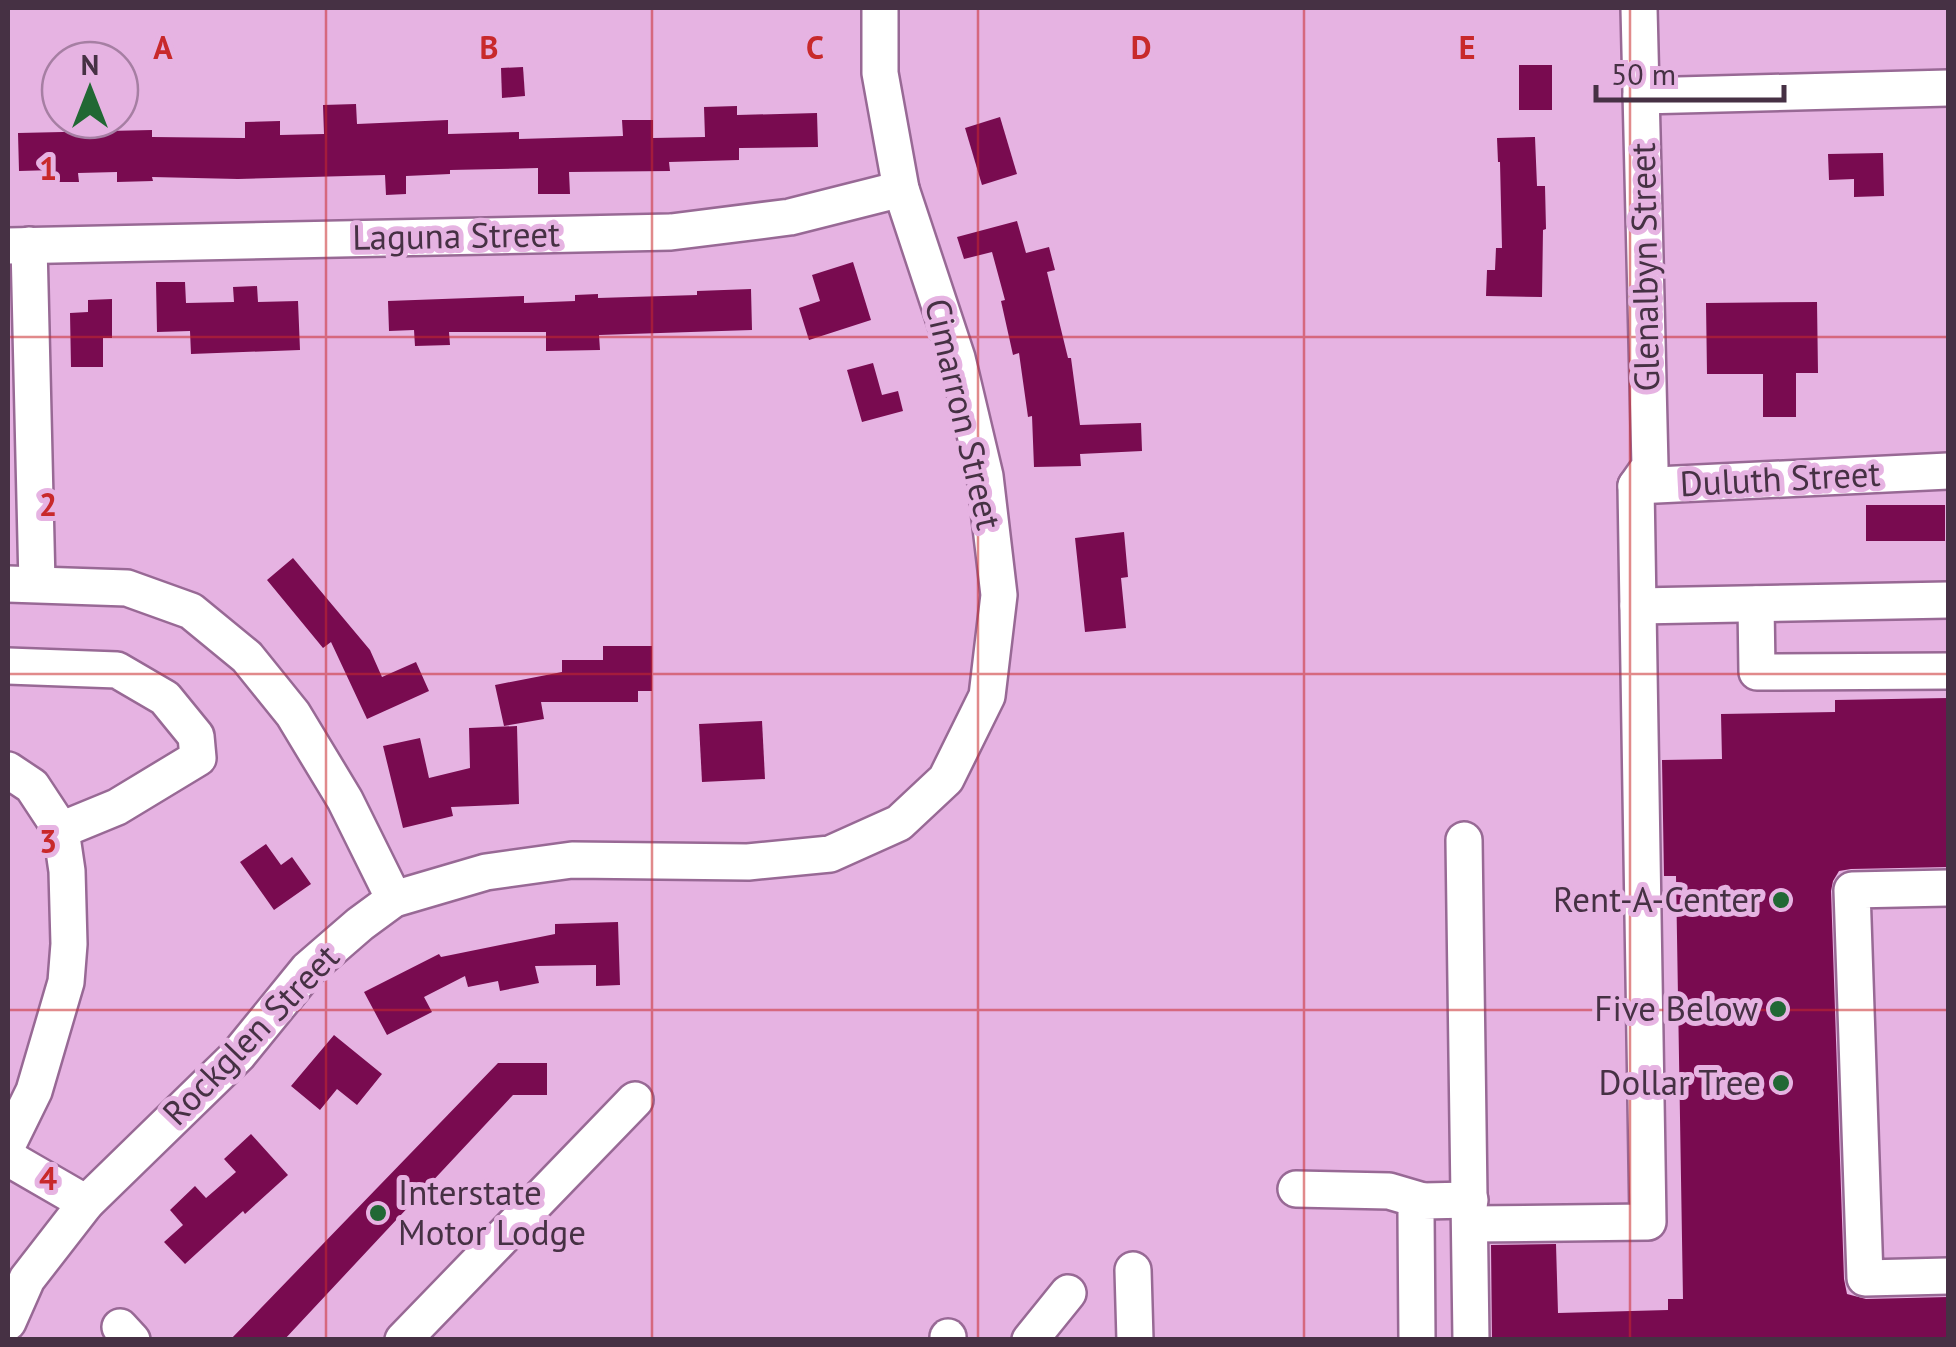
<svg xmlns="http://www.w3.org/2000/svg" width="1956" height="1347" viewBox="0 0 1956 1347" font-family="'PT Sans',sans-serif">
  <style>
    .building { fill: #790b50 }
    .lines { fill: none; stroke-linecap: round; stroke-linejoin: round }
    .minor-casing { stroke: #986995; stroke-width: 40 }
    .minor { stroke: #fff; stroke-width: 35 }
    .grid { fill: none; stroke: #c8292b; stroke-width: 2.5; stroke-opacity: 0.55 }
    .poi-dot { fill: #216834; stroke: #e6b3e2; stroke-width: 4 }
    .labels { text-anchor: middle; stroke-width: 10; stroke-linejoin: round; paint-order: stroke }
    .street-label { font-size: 35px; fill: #463144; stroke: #e6b3e2 }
    .poi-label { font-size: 35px; fill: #463144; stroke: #e6b3e2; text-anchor: end }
    .grid-label { font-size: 32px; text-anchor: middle; font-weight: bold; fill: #c8292b; stroke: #e6b3e2; stroke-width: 10; stroke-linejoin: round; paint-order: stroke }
  </style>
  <rect width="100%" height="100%" fill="#e6b3e2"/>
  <g class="building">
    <rect x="1519" y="65" width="33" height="45"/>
    <polygon points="523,67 525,96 502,98 501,68"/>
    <polygon points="356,104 357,124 448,120 448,134 519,132 519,139 623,136 622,120 653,120 653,138 705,137 704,107 737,106 737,115 817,113 818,147 739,148 739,160 669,162 670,171 569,172 570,194 538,194 538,168 450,170 450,174 406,176 406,194 386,195 385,175 238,179 152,177 153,181 117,182 117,172 78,173 79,182 54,182 54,170 19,171 18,133 152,130 152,137 245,138 245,122 280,121 280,135 324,134 323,105"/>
    <polygon points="1000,117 1017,174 982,185 965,128"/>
    <polygon points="1535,137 1537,186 1545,186 1546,229 1543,230 1542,297 1486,296 1487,270 1495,270 1496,248 1502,248 1500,162 1498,162 1497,138"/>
    <polygon points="1883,153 1884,196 1854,197 1854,179 1829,180 1828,154"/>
    <polygon points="1017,221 1026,253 1049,247 1055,270 1047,272 1068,358 1071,358 1080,425 1141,423 1142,451 1080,454 1081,466 1034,467 1032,416 1028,417 1019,353 1013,355 1001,301 1005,300 992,252 964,259 957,237"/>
    <polygon points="853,262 871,320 809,340 799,308 820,301 812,275"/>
    <polygon points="156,282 185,282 186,303 234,302 233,287 257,286 258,302 298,301 300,350 191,354 190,331 157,332"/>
    <polygon points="751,289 752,330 599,335 600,350 546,351 546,332 449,332 450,345 415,346 414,330 389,331 388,301 524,296 524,303 575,301 575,295 598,294 598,298 697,295 697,291"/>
    <polygon points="112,299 112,338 103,338 103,367 71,367 70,313 88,312 88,300"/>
    <polygon points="1817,302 1818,373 1796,373 1796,417 1763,417 1763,374 1707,374 1706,303"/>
    <polygon points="873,363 882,395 898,391 903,411 862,422 847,370"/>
    <rect x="1866" y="505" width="79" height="36"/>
    <polygon points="1124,532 1128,577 1121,578 1126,628 1085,632 1075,538"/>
    <polygon points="293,558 370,650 382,677 416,662 429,691 367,719 331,642 323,648 267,580"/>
    <polygon points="603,646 652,646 652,691 638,691 638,702 541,702 544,719 504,726 495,685 562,672 562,660 603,660"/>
    <polygon points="1948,698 1948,867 1851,869 1839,871 1833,881 1831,891 1844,1279 1847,1294 1866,1299 1948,1297 1948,1340 1492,1340 1491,1245 1556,1244 1558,1313 1668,1310 1668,1299 1683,1299 1676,876 1664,876 1662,760 1722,759 1721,714 1835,712 1835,700"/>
    <polygon points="762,721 765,779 702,782 699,724"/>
    <polygon points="517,726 519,804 451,807 453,816 403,828 383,746 420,738 429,778 470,768 469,728"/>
    <polygon points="266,844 281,865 292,857 311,884 274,910 240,862"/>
    <polygon points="618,922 620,985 596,986 596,965 535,966 539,983 500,991 498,981 468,987 465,976 424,997 432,1012 387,1035 364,992 439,954 441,957 555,934 555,924"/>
    <polygon points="334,1035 382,1074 357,1105 337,1089 320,1110 291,1086"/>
    <polygon points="498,1063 547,1063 547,1095 513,1095 284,1340 230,1340"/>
    <polygon points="251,1134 288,1175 245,1214 243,1211 185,1264 164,1242 183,1225 170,1210 195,1186 206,1198 236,1172 224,1159"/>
  </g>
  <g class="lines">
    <defs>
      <g id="minor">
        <polyline points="1639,8 1650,466 1636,486 1948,471"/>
        <polyline points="1641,96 1948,88"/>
        <polyline points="29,245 37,584"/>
        <polyline points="8,246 671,232 790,217 901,189"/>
        <polyline points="8,584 127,588 191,611 247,657 293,714 345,800 394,899"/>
        <polyline points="1756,604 1757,672 1948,671"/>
        <polyline points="1638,606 1948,600"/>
        <polyline points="8,666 117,670 165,698 196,736 198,758 117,807 61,830"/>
        <polyline points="8,770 32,786 61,830 67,871 69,944 66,982 34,1091 8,1144"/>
        <polyline points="1464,840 1471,1340"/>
        <polyline points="1948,888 1852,890 1865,1278 1948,1276"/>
        <polyline points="8,1158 86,1203"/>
        <polyline points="1296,1189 1389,1191 1423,1201"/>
        <polyline points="1471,1224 1648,1222 1636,486"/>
        <polyline points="1133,1270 1135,1340"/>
        <polyline points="8,1322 27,1279 86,1203 238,1055 308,969 360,924 394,899 486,872 572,860 748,862 830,854 899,823 946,779 987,696 999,595 985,476 957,358 901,189 880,73 880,8"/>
        <polyline points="120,1327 132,1340"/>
        <polyline points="948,1337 948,1340"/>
        <polyline points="403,1340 635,1100"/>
        <polyline points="1030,1340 1068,1293"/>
        <polyline points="1417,1340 1416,1213 1423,1201 1470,1200"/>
      </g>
    </defs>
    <use href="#minor" class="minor-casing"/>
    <use href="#minor" class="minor"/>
  </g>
  <path class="grid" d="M326,8V1340M652,8V1340M978,8V1340M1304,8V1340M1630,8V1340M8,337H1948M8,674H1948M8,1010H1948"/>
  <g class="poi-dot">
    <circle cx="1781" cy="900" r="10"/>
    <circle cx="1778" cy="1009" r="10"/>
    <circle cx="1781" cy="1083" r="10"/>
    <circle cx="378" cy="1213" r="10"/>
  </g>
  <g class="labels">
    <g class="street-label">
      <text transform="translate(456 236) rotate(-1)" y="12">Laguna Street</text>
      <text transform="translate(1645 267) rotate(-91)" y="12">Glenalbyn Street</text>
      <text transform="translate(963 414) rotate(77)" y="12">Cimarron Street</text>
      <text transform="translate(1780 479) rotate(-3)" y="12">Duluth Street</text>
      <text transform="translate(251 1035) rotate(-46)" y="12">Rockglen Street</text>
    </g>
    <g class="poi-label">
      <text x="1761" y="912">Rent-A-Center</text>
      <text x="1758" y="1021">Five Below</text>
      <text x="1761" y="1095">Dollar Tree</text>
      <text x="398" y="1205" text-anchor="start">Interstate<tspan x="398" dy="40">Motor Lodge</tspan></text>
    </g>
  </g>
  <g class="grid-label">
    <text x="163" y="59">A</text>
    <text x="489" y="59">B</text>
    <text x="815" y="59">C</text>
    <text x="1141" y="59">D</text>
    <text x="1467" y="59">E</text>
    <text x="48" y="180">1</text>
    <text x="48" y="516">2</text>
    <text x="48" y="853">3</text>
    <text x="48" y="1190">4</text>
  </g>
  <rect width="1956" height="1347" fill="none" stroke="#463144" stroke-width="20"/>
  <g transform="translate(90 90)"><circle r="48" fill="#e6b3e2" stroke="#a67fa3" stroke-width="2.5"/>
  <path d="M0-8L18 38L0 25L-18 38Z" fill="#216834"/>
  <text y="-15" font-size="28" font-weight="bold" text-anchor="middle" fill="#463144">N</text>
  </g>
  <path d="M1596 85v15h188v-15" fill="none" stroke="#463144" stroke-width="5"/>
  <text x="1611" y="85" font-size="30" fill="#463144" stroke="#e6b3e2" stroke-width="8" paint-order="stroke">50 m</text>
</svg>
